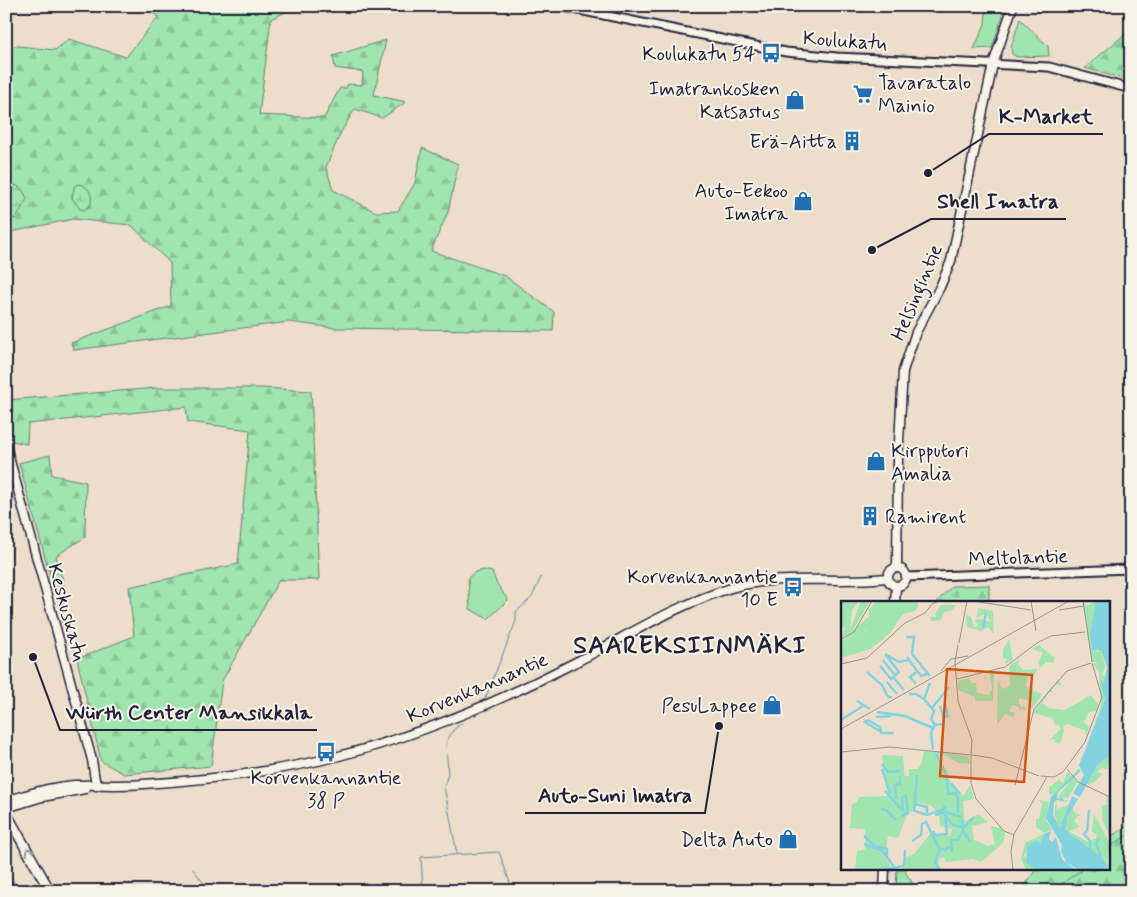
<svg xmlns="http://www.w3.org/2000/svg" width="1137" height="897" viewBox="0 0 1137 897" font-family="Mynerve,sans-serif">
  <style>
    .green { fill: #a0e4af; stroke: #618375 }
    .forest { fill: url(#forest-firs); stroke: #618375 }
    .wetland { fill: url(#wetland-marsh); stroke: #618375 }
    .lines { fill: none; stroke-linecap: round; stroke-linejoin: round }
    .stream { stroke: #5c8c9e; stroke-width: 1 }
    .tertiary-casing { stroke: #22223b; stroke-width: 11 }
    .secondary-casing { stroke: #22223b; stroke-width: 11 }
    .trunk-casing { stroke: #22223b; stroke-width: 12 }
    .tertiary { stroke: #f7f3e8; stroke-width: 7 }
    .secondary { stroke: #f7f3e8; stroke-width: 8 }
    .trunk { stroke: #f7f3e8; stroke-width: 9 }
    .oneway { stroke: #97959a }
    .labels { text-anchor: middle; stroke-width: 4; stroke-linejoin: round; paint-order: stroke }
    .street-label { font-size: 20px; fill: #22223b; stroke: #f7f3e8 }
    .poi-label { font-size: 20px; fill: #22223b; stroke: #f7f3e8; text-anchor: end }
    .district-label { font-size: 25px; font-weight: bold; letter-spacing: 1px; fill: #22223b; stroke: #f7f3e8 }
    .inset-river { fill: none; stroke: #83d2e0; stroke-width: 2.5 }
    .inset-road { fill: none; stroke: #9c9291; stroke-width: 1 }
    .view { fill: #d45411; fill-opacity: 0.15; stroke: #d45411; stroke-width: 2.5 }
    .inset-edge { fill: none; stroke: #22223b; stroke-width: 2.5 }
    .leader { fill: none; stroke: #22223b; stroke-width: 2 }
    .callout-dot { fill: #22223b; stroke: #f7f3e8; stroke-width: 2 }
    .callout-label { font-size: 21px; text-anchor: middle; font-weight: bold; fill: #22223b; stroke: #f7f3e8; stroke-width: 4; stroke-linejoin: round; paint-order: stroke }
  </style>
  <defs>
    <pattern id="forest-firs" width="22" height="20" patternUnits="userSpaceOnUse" patternTransform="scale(1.25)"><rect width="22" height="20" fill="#a0e4af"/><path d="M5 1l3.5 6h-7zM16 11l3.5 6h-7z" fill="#8ac397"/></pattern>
    <pattern id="wetland-marsh" width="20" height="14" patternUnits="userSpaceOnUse" patternTransform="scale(1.25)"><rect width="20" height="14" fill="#a0e4af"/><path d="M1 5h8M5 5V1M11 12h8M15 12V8" fill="none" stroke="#8ac397"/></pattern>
  </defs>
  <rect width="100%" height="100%" fill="#edddcb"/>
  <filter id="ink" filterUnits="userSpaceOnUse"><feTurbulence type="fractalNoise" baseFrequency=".02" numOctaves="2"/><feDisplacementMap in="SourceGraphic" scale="10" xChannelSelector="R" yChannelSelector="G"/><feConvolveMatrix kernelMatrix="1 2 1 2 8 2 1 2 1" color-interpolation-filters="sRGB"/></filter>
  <g filter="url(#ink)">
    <g class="green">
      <polygon points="986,6 1006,6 992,48 974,49 985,24"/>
      <polygon points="1020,19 1048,46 1049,56 1017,57 1012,54 1011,47"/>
      <polygon points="484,570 492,572 497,584 508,600 488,619 470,609 468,578 475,572"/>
    </g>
    <g class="forest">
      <polygon points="143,6 299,6 271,19 259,115 324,118 340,88 346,88 348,84 362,85 363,72 335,68 333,56 386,40 374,95 406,102 382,118 355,109 341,132 326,167 333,190 376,212 398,211 415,183 422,148 458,164 448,212 431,251 505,276 554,312 553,331 335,328 289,322 74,350 71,343 171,306 170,263 131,225 73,219 6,233 6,41 9,45 55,50 69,39 126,57 158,17"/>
      <polygon points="1131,29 1131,81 1085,68"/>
      <polygon points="157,388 263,388 311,391 319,580 279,580 222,681 211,766 124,774 101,761 77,659 134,636 129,587 238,564 250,430 188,422 186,407 28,424 27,444 12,441 6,418 6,400"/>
      <polygon points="50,455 52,475 86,482 85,537 56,556 64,585 54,590 19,463"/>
      <polygon points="989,585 989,602 937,602 952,586"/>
      <polygon points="1131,824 1131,891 1021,891 1037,868 1108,868 1108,838"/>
      <polygon points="897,868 907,868 905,872 918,891 896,891"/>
    </g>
    <g class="wetland">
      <path d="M6,183C19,186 23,187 27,199L16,218L6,221Z"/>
      <path d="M78,184C88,185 93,194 91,204L84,210L80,209L72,198L74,187Z"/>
    </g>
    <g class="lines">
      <g class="stream">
        <polyline points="485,699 516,621 516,612 532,597 541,577"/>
        <polyline points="1108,848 1131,833"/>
        <polyline points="457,854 444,786 448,774 446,743 453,730 462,723"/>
        <polyline points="6,869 20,891"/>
        <polyline points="193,869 205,885 214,891"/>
        <polyline points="415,891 423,890 421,857 499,852 513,891"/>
        <polyline points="1052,891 1078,872 1081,872 1082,868"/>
      </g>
      <defs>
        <g id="tertiary">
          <polyline points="559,6 786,52 837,57 1049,67 1131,89"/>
          <polyline points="906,577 1131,569"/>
        </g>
        <g id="secondary">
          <polyline points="6,446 92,760 96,786"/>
          <circle cx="897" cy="577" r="9"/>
          <polyline points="897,568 898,459 903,371 916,332 940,287 951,261 993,64 1013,6"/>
          <polyline points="895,602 896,587"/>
          <path d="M6,801C28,794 50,787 74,785C97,784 120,786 143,784C207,780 274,772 335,757C417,736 498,702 572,664C624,638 675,605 731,588C782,573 835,584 887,578"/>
          <polyline points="6,808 42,797 85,789"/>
          <polyline points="884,891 885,868"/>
        </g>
        <g id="trunk">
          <polyline points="6,813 50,891"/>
          <polyline points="6,884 10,891"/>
        </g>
      </defs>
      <use href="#tertiary" class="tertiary-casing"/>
      <use href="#secondary" class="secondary-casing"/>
      <use href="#trunk" class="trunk-casing"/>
      <use href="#tertiary" class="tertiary"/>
      <use href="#secondary" class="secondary"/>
      <use href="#trunk" class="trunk"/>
    </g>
    <defs><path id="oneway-chevron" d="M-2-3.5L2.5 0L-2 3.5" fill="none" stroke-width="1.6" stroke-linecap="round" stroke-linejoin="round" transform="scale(1.25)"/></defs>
    <use class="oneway" href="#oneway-chevron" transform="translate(29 851) rotate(-121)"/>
  </g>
  <defs>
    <symbol id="bus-bare" viewBox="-9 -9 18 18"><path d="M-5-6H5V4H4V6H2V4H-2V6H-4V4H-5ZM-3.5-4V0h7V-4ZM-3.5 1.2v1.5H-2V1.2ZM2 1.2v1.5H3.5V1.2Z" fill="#1f6fb2" stroke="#f7f3e8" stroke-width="2.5" paint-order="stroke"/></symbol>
    <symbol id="supermarket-bare" viewBox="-9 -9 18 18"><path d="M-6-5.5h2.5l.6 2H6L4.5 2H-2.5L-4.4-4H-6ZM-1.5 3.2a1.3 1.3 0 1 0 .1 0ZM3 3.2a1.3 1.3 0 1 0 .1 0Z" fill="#1f6fb2" stroke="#f7f3e8" stroke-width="2.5" paint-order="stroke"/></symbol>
    <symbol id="shop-bare" viewBox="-9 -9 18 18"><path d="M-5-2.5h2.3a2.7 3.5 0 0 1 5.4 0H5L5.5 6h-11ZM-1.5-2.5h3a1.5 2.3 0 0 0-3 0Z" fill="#1f6fb2" stroke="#f7f3e8" stroke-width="2.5" paint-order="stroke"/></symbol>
    <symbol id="building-bare" viewBox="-9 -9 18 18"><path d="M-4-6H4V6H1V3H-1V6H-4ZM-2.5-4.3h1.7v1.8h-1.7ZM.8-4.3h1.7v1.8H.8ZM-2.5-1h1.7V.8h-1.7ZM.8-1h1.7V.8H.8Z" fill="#1f6fb2" stroke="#f7f3e8" stroke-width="2.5" paint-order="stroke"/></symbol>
  </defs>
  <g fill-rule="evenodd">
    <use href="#bus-bare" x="757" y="39" width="28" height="28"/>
    <use href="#supermarket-bare" x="849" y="80" width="28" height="28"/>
    <use href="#shop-bare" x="781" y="86" width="28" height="28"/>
    <use href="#building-bare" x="838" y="127" width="28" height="28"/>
    <use href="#shop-bare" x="789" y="187" width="28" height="28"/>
    <use href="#shop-bare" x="862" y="447" width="28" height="28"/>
    <use href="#building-bare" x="856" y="502" width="28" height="28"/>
    <use href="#bus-bare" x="779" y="573" width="28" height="28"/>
    <use href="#shop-bare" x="758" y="691" width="28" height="28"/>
    <use href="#bus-bare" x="312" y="738" width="28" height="28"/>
    <use href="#shop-bare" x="774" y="825" width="28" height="28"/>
  </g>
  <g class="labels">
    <g class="street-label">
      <text transform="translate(845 40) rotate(4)" y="7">Koulukatu</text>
      <text transform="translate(916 292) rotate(-67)" y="7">Helsingintie</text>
      <text transform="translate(1018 557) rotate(-2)" y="7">Meltolantie</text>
      <text transform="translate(68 612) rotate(75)" y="7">Keskuskatu</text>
      <text transform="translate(477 687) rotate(-23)" y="7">Korvenkannantie</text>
    </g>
    <g class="poi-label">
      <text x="756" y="60">Koulukatu 54</text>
      <text x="878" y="89" text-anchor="start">Tavaratalo<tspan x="878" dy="23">Mainio</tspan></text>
      <text x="780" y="95">Imatrankosken<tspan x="780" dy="23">Katsastus</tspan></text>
      <text x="837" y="148">Erä-Aitta</text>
      <text x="788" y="197">Auto-Eekoo<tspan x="788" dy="23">Imatra</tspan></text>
      <text x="891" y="457" text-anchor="start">Kirpputori<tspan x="891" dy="23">Amalia</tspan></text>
      <text x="885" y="523" text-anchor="start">Ramirent</text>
      <text x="778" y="583">Korvenkannantie<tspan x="778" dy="23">10 E</tspan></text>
      <text x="757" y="712">PesuLappee</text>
      <text x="326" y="784" text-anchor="middle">Korvenkannantie<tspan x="326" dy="23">38 P</tspan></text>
      <text x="773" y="846">Delta Auto</text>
    </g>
    <g class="district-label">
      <text x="690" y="653">SAAREKSIINMÄKI</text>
    </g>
  </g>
  <g transform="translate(841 601)">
    <rect width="269" height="269" fill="#edddcb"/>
    <path d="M35,0H75L78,4L74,10L62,13L49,32L28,47L0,54V41L17,32L21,34L27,28L28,9ZM242,0L246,5L255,0L251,48L258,51L254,38L257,34L264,66L259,70L255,61H251ZM41,154L62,155L64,181H77V202L73,210L67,211L57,237L47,235L44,252L39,246L24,249V228L9,227L11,203L16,201L18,196L47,195ZM269,154L267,168L261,167L256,171L261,173L255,180L245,184L256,165ZM226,171L231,175L227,180L216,192L208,194V186L218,179L222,182Z" fill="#a0e4af"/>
    <path d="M0,0H18L11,9L9,29L20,0H29L11,31L0,37L4,27L0,25ZM100,4H115L111,9L103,11L100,19L90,20L89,16H95L94,13ZM137,7L152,10L153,33L147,26L140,30L126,26L125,14L130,16L133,26L137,25L134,19L139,18L150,21L145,12L136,17ZM27,16L28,26L21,34L17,35V32L0,41ZM37,37H44L29,48L0,57L2,52L27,47ZM168,38L172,59L164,63L166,58L162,57V49ZM198,44L214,57L212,62L205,61L199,67L197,62L202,52L191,48ZM179,58L177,63L182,69L197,68L194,73L187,74L185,85L188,88L191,85L193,90L201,93L191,108L187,99L178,97V103L181,107L183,105L185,110L180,108L179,111L178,106L171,104L168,110L174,112L172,116L164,113L156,124L157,78L161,88L169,85L168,65ZM262,60L264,66L261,73L265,77L263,83L259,79L264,97L246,143L260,104L258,71L252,63ZM153,71L152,100H134V96L117,89V80L128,77L130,82H135L136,92L148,94L151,88L149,73ZM217,78L221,84L213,83L210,88L212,91H208L201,102L208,107L224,109L250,94L258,105L256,110L248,111L243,121L248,126L245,136V130L227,123L222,125L223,130L219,143L213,141L214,138L209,139L220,127L217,123L215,125L211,117L192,112L210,86ZM83,149L128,155L129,163L117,162L103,153L97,159L106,169L109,180L123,195L129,184L133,198L122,200L123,218L125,220L137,213L147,221L131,225L133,239L147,245L154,243L150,225L158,227L159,224L164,232L162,242L140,261L132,258L105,261L103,256L98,258L97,269H61L63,257L73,253L89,233L109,235L111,228L99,225L98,212L89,204L77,202V181H64L63,175H68V168H77L81,161ZM232,176L236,181L227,197L217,196ZM266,196H269V237L261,218V202L262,205L268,202L265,201ZM198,199L208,201L205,219L211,228L203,232L195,226V218H198L201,203ZM215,200L216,208L230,203L219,227L213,214ZM232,205V210L240,215H236L233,220L239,226L228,230L247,241L255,237L256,234L251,231L253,213L269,243L266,261L269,267L226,231L225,220ZM203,233L202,240L187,248L183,255L196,269H185L180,258L184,242ZM39,246L51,269H14L16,250Z" fill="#a0e4af"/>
    <path d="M255,0H269V154L256,165L239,196L232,192L243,174L238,164L264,98L259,78L263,83L266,66L260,49H251L249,34ZM238,168L240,170L217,191L216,198L221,196L224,201L225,199L227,198L230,191L231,188L228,196L225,201H224L216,199L213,201L212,214L219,227L231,195L237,198L226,217L225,228L230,236L229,233L260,256L269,269H238L226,262L220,251L221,244L205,217L210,196ZM210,230L208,238L211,241L215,236L221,258L235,269H195L185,262L186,246L194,240L200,242L203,233Z" fill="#83d2e0"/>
    <path class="inset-river" d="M142,27L145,12M65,36H73L71,53L89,75M66,56L80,75L86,73M42,59L53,73M39,65L50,78L58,71L44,53L58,61L68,59M26,71L41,84L47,96H51M53,77L63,89M46,81L56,93M75,83L69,76L77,70M68,93H75L83,98L93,110L90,118L94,124M83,98L89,82M16,100L29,108M91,107L108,86M36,111L64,115L92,127M35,116L50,115M103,116L107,115L104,103M0,119L22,105M27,119L39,126L40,132H53M27,119L24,121L39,130M92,148L90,132L94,124L102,123L103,118L99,105M95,153L106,176L107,193L118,192L110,182M41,163L47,171L59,170M41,168L49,192M44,190L62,210M114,193L117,196V212M55,198L54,184L59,183V175M74,203L86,206V214M40,208L45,209L55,219M74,210L86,214L104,208L103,205M73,211L76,174M94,214L105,211L121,216M60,215L67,212L65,195L61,197L62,210M105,216L112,224L120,226M121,218L122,230L129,241M122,227L133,216M92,230L94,234L106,233L104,213M246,230L243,233L249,240V250M246,230L248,209M23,235L34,245L46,248V254M258,238L255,242L260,256M71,240L80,234L81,223L85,221L98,247L104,249L109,246M23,243L42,250L53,266M99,248L94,261L99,269M111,251L110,239H117L122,230M63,264L64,249M38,269L63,265"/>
    <path class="inset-road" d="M132,0L190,9M190,0L195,30M242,0L251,61M218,9L243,5M0,38L13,31L31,0M118,42L126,0M196,42L210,35L244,31M117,44L114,61L117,100L131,139L130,155M0,63L26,57L64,22L84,12L91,3L98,0M100,70L110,58L127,55M116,78L164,66L196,42M0,128L228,0M0,151L49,146L130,154M131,154L151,157L198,175M130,155V182L135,198L163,230L173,234M226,168L237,181L269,196M200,175L213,176L222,171L244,141L261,96L251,62M174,184L193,108L226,70L250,62M172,269L170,250L173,233L206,176"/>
    <path class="view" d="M106,68L191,74L183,181L99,175Z"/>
    <rect width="269" height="269" class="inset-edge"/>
  </g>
  <path class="leader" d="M928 173L989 134H1103M872 250L931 219H1066M33 657L60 730H317M719 726L705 813H525"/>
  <g class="callout-dot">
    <circle cx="928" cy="173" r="5"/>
    <circle cx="872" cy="250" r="5"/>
    <circle cx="33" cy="657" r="5"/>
    <circle cx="719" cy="726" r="5"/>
  </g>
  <g class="callout-label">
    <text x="1046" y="123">K-Market</text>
    <text x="998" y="208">Shell Imatra</text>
    <text x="189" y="719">Würth Center Mansikkala</text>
    <text x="615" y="802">Auto-Suni Imatra</text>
  </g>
  <rect width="1137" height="897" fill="none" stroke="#f7f3e8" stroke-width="25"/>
  <rect x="12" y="12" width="1112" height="872" fill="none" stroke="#22223b" stroke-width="2" filter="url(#ink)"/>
</svg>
